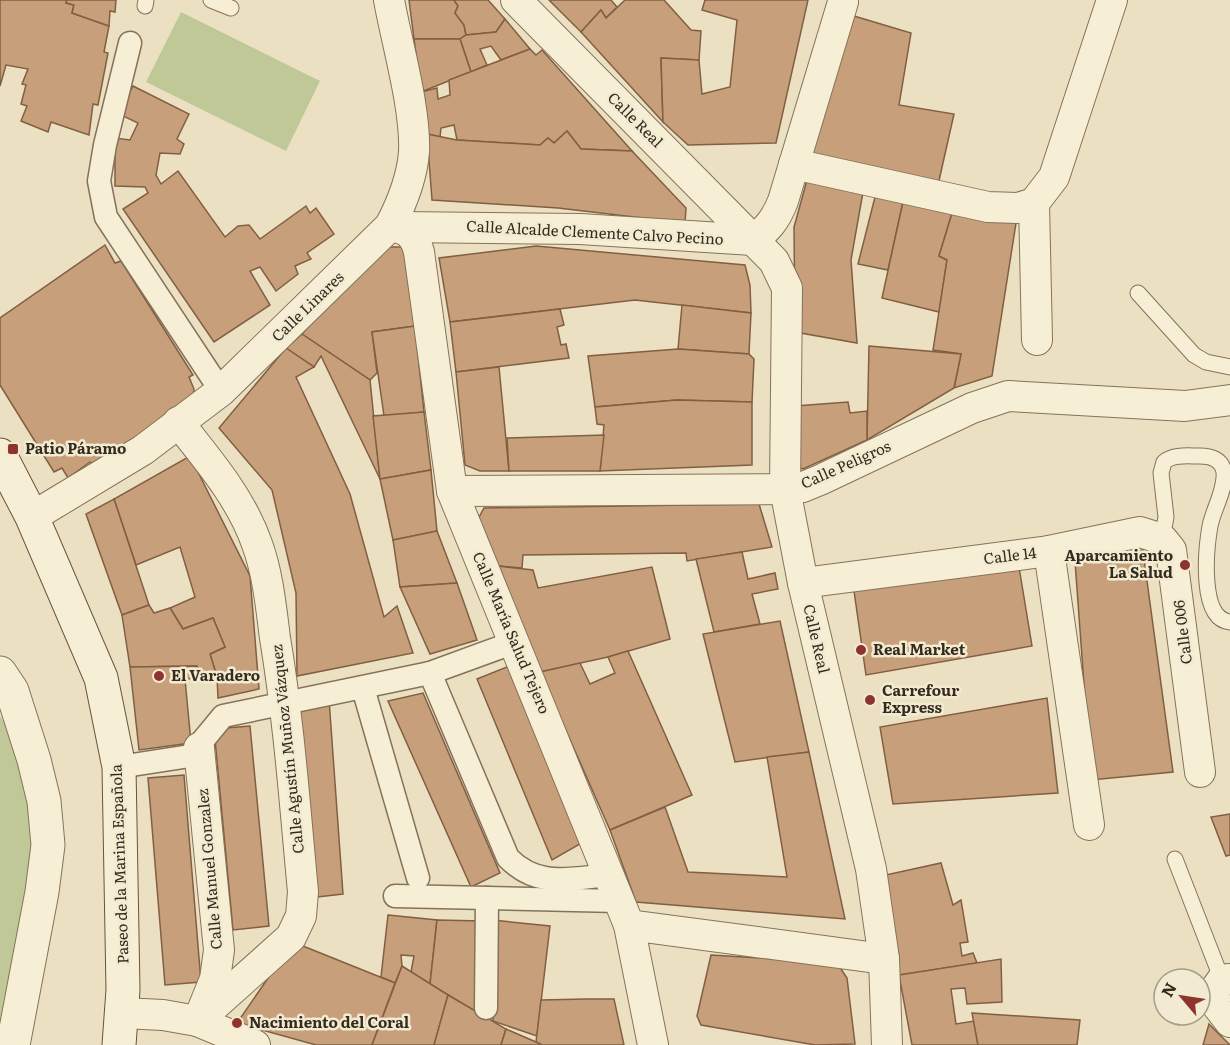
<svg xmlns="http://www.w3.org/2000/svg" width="1230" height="1045" viewBox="0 0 1230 1045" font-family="Literata,serif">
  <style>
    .green { fill: #c0c897 }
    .building { fill: #c79f7a; stroke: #825f42; stroke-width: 1.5 }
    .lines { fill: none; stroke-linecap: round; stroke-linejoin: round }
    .service-casing { stroke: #84735a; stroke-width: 17 }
    .pedestrian-casing { stroke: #84735a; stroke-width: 25 }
    .minor-casing { stroke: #84735a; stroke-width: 32 }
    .tertiary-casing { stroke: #84735a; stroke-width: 35 }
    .secondary-casing { stroke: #66543e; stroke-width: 35 }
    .service { stroke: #f7efd5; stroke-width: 15 }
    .pedestrian { stroke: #f7efd5; stroke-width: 22 }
    .minor { stroke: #f7efd5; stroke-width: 30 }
    .tertiary { stroke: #f7efd5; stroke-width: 33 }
    .secondary { stroke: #f7efd5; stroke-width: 33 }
    .poi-dot { fill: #8f332e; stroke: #f3ebd1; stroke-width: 2 }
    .labels { text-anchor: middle; stroke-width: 5; stroke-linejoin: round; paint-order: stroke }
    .street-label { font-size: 15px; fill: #352a1e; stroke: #f3ebd1 }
    .poi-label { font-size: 15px; font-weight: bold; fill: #352a1e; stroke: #f3ebd1; text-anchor: start }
  </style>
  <rect width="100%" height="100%" fill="#ebe1c2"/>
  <g class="green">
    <polygon points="181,12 320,81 286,151 146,82"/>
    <polygon points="0,716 40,777 43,815 0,1045"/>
  </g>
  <g class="building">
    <polygon points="0,0 67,0 66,3 74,5 72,13 109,26 104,52 108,53 98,105 93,104 89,135 51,122 48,132 21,121 27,106 21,104 26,85 22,84 28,69 6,65 0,86"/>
    <polygon points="67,0 116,0 115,12 110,11 109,26 72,13 74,5 66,3"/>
    <polygon points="409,0 454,0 458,6 455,13 464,25 466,35 460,39 414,39"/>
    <polygon points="454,0 488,0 505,19 496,32 466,35 464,25 455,13 458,6"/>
    <polygon points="549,0 611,0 617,7 606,18 601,10 581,32"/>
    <polygon points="625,0 664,0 691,30 701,31 699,60 661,58 663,122 581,32 601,10 606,18"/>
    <polygon points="705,0 808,0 776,143 688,145 663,122 661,58 699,60 702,94 730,87 737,20 702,10"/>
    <polygon points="854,16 911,33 899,105 954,114 938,185 811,156"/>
    <polygon points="505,19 530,49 501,60 491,46 480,49 487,65 471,72 460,39 466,35 496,32"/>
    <polygon points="414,39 460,39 471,72 421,92"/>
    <polygon points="530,49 536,55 542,50 632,151 581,149 567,131 554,143 548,138 540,145 457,140 454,125 441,128 440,137 427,134 421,92 437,88 438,99 450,95 449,80"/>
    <polygon points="133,86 189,114 177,139 184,144 180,154 160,153 156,175 161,184 178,171 225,237 238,226 249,225 260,239 306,206 310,213 316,208 334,234 307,253 311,259 295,266 298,274 276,291 260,267 250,271 270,305 214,342 123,209 148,193 145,187 115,186 115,138 130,140 138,123 119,114"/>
    <polygon points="567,131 581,149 632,151 686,208 685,223 558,208 432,200 427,134 457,140 540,145 548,138 554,143"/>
    <polygon points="807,180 863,192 851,260 857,343 795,332 794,227"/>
    <polygon points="875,197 903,202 888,270 858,264"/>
    <polygon points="903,202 953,210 939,256 947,260 939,312 882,298"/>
    <polygon points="953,210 1016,223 992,376 954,388 961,354 933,350 947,260 939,256"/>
    <polygon points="105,245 115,263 121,261 193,375 189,377 194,389 193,399 96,469 90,462 68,478 62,468 54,472 0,385 0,318"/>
    <polygon points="536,246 745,265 750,285 751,313 635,300 450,322 439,258"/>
    <polygon points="380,247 408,247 415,326 372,332 377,373 370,380 302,334"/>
    <polygon points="682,305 751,313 749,354 678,349"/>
    <polygon points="560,309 564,325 557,327 561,345 566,344 569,358 456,372 450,322"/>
    <polygon points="415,326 424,412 384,416 372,332"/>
    <polygon points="302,334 370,380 380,479 321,356 314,367 286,348"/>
    <polygon points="869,346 961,354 954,388 867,440"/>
    <polygon points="286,348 314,367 296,377 350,494 384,617 397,606 413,653 297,676 296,593 272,490 219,428"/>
    <polygon points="678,349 749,354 754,359 752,402 677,400 595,407 588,356"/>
    <polygon points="499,367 509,471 480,471 465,465 456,372"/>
    <polygon points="677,400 752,402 752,465 600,471 604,425 597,424 595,407"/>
    <polygon points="848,402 850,413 867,411 867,440 803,469 793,466 795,406"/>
    <polygon points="424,412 431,470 380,479 373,416"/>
    <polygon points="604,435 600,471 509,471 507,438"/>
    <polygon points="190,456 250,576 259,689 218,698 217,677 210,654 225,647 213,618 183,629 170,608 195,597 180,547 136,565 114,499"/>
    <polygon points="431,470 437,531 393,540 380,479"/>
    <polygon points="114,499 149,605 122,615 86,514"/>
    <polygon points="759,504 772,547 687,561 686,553 523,555 522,568 498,566 478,519 484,508"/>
    <polygon points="437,531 457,583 400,587 393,540"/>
    <polygon points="1141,537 1173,772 1091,780 1074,548"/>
    <polygon points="742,552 748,579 775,573 778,589 752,594 760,624 714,632 696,559"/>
    <polygon points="1018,561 1032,646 866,675 853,584"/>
    <polygon points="498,566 533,570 538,588 652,567 670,639 608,657 540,672"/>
    <polygon points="457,583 477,640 430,654 400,587"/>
    <polygon points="149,605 154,613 170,608 183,629 213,618 225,647 210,654 217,677 201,678 197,666 130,667 122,615"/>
    <polygon points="780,621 809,752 735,762 703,634"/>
    <polygon points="628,651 692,795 610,830 540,672 580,663 590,684 615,673 608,657"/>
    <polygon points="512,665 580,844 552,860 477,679"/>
    <polygon points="197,666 201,678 185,679 191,743 139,750 130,667"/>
    <polygon points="423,693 500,873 471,887 388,701"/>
    <polygon points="1047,698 1058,793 893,804 880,727"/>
    <polygon points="329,699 343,894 309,898 289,704"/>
    <polygon points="250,726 269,926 233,930 214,729"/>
    <polygon points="809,752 845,919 636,902 610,830 665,807 688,872 787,877 767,757"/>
    <polygon points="184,775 201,982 165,985 148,778"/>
    <polygon points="1230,814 1230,855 1226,856 1211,817"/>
    <polygon points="941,863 953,905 961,900 968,942 960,943 962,956 973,953 977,963 899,975 881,876"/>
    <polygon points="388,915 437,920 430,984 411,972 414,956 401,955 402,966 395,983 381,977"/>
    <polygon points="437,920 482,921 478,1013 430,984"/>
    <polygon points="492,920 550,926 537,1036 493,1021"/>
    <polygon points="293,942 395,983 372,1045 316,1045 237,1023"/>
    <polygon points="711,955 837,963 847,978 855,1044 815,1045 701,1025 697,1016"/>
    <polygon points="1001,959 1002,1002 967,1004 965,988 951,989 956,1024 974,1021 978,1045 912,1045 899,975"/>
    <polygon points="402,966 448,995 434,1045 372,1045"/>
    <polygon points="448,995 506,1029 501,1045 434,1045"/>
    <polygon points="586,999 614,999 624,1045 542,1045 536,1042 541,1000"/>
    <polygon points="972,1013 1080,1020 1077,1045 978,1045"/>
    <polygon points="1209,1024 1230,1045 1203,1045"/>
    <polygon points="506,1029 536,1042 542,1045 501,1045"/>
  </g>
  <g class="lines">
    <defs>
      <g id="service">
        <polyline points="211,0 231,8"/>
        <polyline points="145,6 146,0"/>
        <polyline points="1138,293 1194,355 1206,362 1230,367"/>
        <path d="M1162,539L1166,517L1161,473L1164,462C1173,454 1188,456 1200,456C1210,456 1222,459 1224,472C1226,489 1213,510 1210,526C1206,549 1199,619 1230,622"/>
        <polyline points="1175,859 1222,980"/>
      </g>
      <g id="pedestrian">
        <polyline points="130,43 105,145 99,181 106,217 221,391"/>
        <path d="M430,673L508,858C539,889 571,878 611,875"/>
        <polyline points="363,688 418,878"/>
        <polyline points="119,767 190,756 223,716 430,673 515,642"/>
        <polyline points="395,896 618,901"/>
        <polyline points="486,1008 487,898"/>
      </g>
      <g id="minor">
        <polyline points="516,0 774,261 787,288 785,489 803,583 871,869 884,959 887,1045"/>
        <polyline points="794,164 988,207 1018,208 1034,203 1054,177 1112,0"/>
        <polyline points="1034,203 1037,340"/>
        <path d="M390,226C407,228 415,235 419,252L452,491L629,925L653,1045"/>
        <polyline points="401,227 580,229 753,240"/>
        <path d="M753,240C768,229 776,219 783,201L843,2"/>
        <path d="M178,422C208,460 241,498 257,544C268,574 271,607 275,638C289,722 295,807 303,892L301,916L291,937L197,1021"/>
        <polyline points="452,491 785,489 803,487 820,480 972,408 1008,396 1185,406 1230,400"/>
        <path d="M32,517L143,450L221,391L390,226C402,203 412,179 414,152C416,109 397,44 389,0"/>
        <polyline points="1049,551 1140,532 1162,539 1171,550 1200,772"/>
        <polyline points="803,583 1049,551 1089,825"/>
        <polyline points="199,748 219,950 215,979 200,1016"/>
        <polyline points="629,925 884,959"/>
        <polyline points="1230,979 1222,980 1214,991 1216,1004 1230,1022"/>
        <polyline points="123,1013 163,1015 197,1021 255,1045"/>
      </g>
      <polyline id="tertiary" points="0,673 12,691 34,760 44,801 48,845 42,892 13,1045"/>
      <polyline id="secondary" points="0,455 32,517 101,678 119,767 123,990 119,1045"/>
    </defs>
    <use href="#service" class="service-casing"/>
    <use href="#pedestrian" class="pedestrian-casing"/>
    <use href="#minor" class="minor-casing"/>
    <use href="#tertiary" class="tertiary-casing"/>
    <use href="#secondary" class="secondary-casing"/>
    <use href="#service" class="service"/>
    <use href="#pedestrian" class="pedestrian"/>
    <use href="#minor" class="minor"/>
    <use href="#tertiary" class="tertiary"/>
    <use href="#secondary" class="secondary"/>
  </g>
  <g class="poi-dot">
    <rect x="7" y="443" width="12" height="12" rx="3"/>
    <circle cx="1185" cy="565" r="6"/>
    <circle cx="861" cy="650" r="6"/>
    <circle cx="159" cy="676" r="6"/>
    <circle cx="870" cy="700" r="6"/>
    <circle cx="237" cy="1023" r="6"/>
  </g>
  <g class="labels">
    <g class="street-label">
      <text transform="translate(635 120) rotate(45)" y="5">Calle Real</text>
      <text transform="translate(595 233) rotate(3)" y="5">Calle Alcalde Clemente Calvo Pecino</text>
      <text transform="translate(308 307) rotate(-44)" y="5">Calle Linares</text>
      <text transform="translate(846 465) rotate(-24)" y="5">Calle Peligros</text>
      <text transform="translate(1010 556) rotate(-7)" y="5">Calle 14</text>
      <text transform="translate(1183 632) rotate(-97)" y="5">Calle 006</text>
      <text transform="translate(511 633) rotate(67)" y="5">Calle María Salud Tejero</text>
      <text transform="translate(816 639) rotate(77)" y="5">Calle Real</text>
      <text transform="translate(288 749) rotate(-96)" y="5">Calle Agustín Muñoz Vázquez</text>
      <text transform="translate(120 864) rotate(-92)" y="5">Paseo de la Marina Española</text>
      <text transform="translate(210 869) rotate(-95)" y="5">Calle Manuel Gonzalez</text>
    </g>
    <g class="poi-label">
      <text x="25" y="454">Patio Páramo</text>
      <text x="1173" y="561" text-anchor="end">Aparcamiento<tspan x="1173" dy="17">La Salud</tspan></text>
      <text x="873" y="655">Real Market</text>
      <text x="171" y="681">El Varadero</text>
      <text x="882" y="696">Carrefour<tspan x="882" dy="17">Express</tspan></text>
      <text x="249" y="1028">Nacimiento del Coral</text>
    </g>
  </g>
  <g transform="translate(1182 997) rotate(299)"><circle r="28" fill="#f3ebd1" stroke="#a79e89" stroke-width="1.5"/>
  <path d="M0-4.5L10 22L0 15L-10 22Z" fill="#8f332e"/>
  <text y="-9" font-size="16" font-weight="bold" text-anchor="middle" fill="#352a1e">N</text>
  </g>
</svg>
